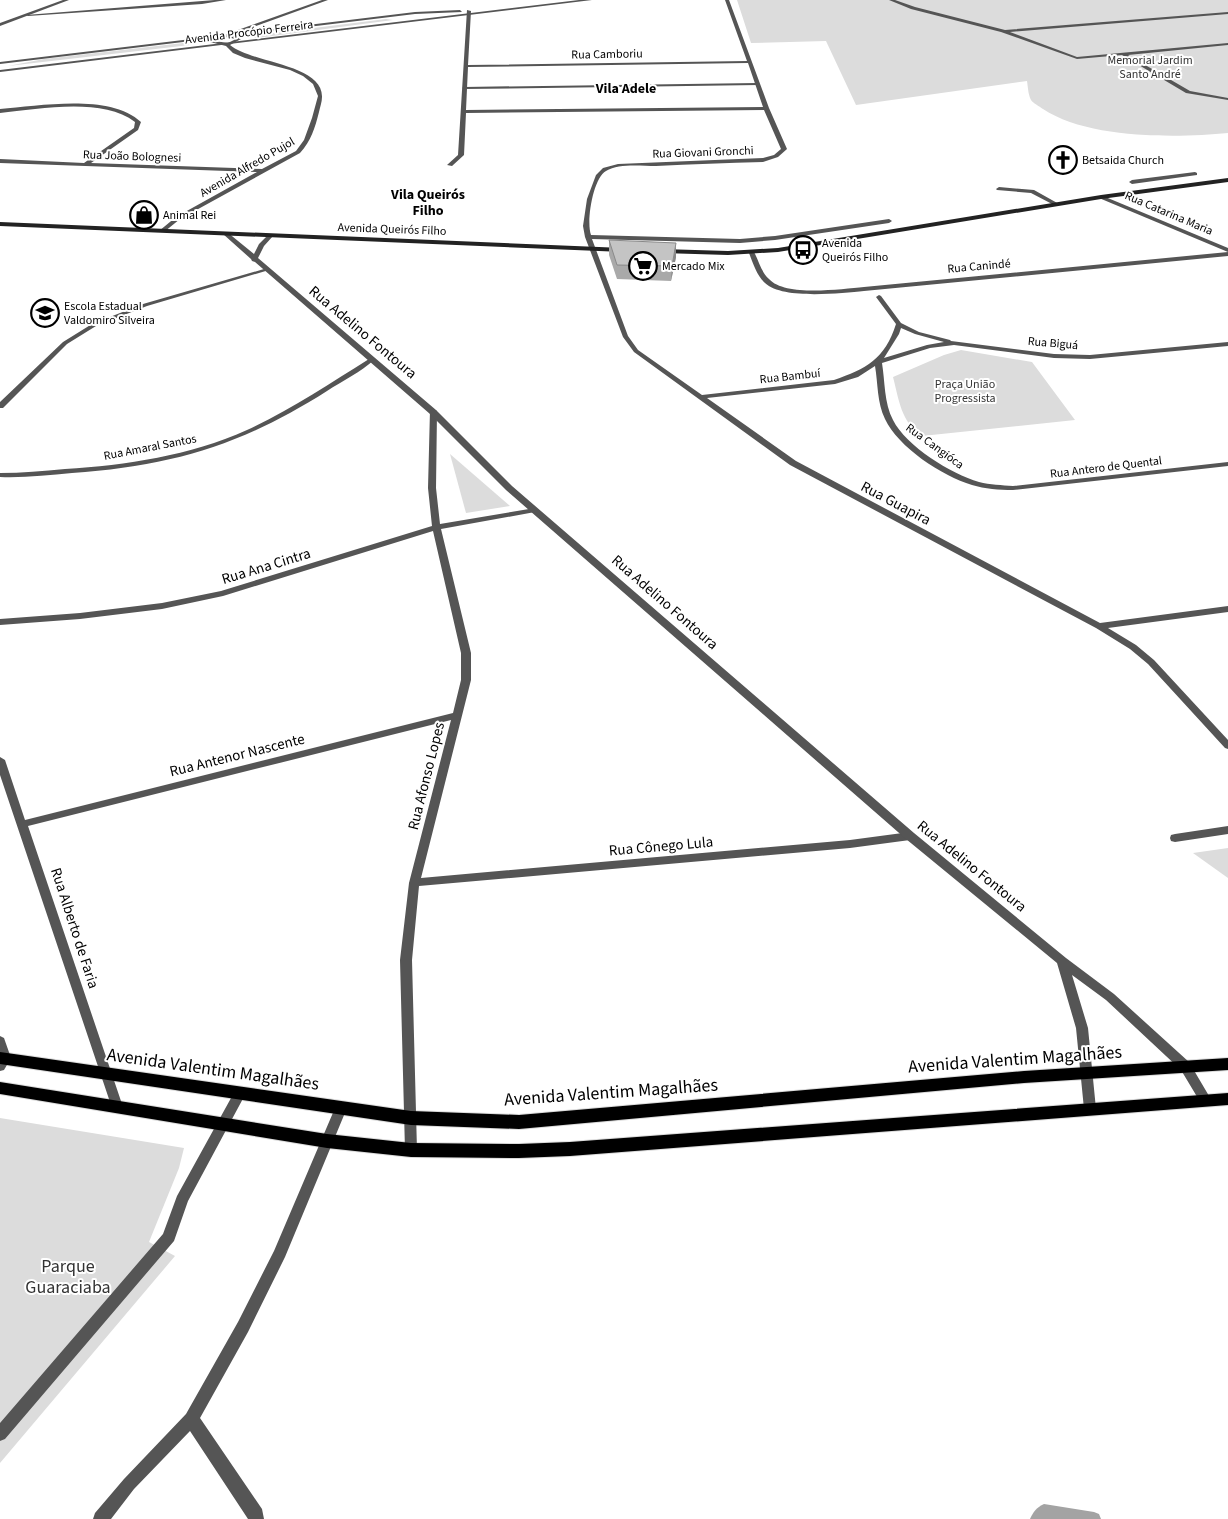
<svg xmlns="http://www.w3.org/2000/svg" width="1228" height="1519" viewBox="0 0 1228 1519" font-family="'Source Sans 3',sans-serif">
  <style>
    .green { fill: #dcdcdc }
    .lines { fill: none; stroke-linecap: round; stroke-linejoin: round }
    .stream { fill: #a3a3a3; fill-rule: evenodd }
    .primary-casing { stroke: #dbdbdb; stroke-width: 2 }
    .service { fill: #555; fill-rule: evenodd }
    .minor { fill: #555; fill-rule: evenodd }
    .tertiary { fill: #555; fill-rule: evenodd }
    .secondary { fill: #222; fill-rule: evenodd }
    .primary { fill: #000; fill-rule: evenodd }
    .wall { fill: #a9a9a9 }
    .shaded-wall { fill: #898989 }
    .building { fill: #c4c4c4; stroke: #898989 }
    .labels { text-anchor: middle; stroke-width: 4; stroke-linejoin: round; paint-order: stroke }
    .far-street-label { font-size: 12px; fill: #000; stroke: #fff }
    .far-park-label { font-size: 12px; fill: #333; stroke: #fff }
    .far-poi-label { font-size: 12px; fill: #000; stroke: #fff; text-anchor: start }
    .far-neighbourhood-label { font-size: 14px; font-weight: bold; fill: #000; stroke: #fff }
    .street-label { font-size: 15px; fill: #000; stroke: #fff }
    .near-street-label { font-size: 18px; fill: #000; stroke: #fff }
    .near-park-label { font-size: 18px; fill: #333; stroke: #fff }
  </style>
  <rect width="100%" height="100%" fill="#fff"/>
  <g class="green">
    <path d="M737,0H1228V133C1176,138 1088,139 1043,109C1039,106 1033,103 1031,100C1028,94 1028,87 1027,81L856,105L826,41L751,43Z"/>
    <polygon points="386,19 393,20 257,38 250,36"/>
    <polygon points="183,43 190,45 8,66 44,59"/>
    <path d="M961,350L1032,362L1075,420L922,436C901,422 899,400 893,377L944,355Z"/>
    <polygon points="450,454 510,506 466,513"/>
    <polygon points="1228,848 1228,878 1193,853"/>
    <polygon points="0,1118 184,1148 179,1168 149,1242 175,1256 0,1463"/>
  </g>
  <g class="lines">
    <path class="stream" d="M1044,1504L1094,1512L1099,1514L1101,1519H1030C1033,1512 1037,1507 1044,1504Z"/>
    <defs>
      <g id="primary">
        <polygon points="0,1052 411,1111 519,1115 1024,1071 1228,1058 1228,1070 1024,1083 519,1129 411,1125 0,1064"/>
        <polygon points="0,1082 327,1134 411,1143 519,1144 570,1142 1228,1093 1228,1105 570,1156 519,1158 411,1157 327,1148 0,1094"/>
      </g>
    </defs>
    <use href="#primary" class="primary-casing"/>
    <g class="service">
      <polygon points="889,0 895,0 915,7 1005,30 1228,12 1228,14 1010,32 1077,57 1228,43 1228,45 1128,55 1190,91 1228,98 1228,100 1186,93 1122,55 1077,59 1001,32 911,9"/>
      <polygon points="757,83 759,85 464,89 462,88 464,87"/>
      <polygon points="1195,172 1197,173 1197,175 1132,184 1129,182 1132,180"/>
      <polygon points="999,187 1034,190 1059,204 1054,205 1031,193 997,190 996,189"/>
      <polygon points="341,1103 345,1104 347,1108 285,1257 248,1332 200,1418 262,1509 264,1519 248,1519 190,1431 134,1489 111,1519 93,1519 95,1513 124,1479 186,1414 238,1322 274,1251 335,1108 337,1104"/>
    </g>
    <g class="minor">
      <polygon points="215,0 226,0 202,4 28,16 26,15"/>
      <path d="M322,0H328L231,35L241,39L230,45C251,63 323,64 322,97C322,102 320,107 319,112C315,128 311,141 300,153L180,219L164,232L159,231L176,217L257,172L0,163V159L84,163L134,128L135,122C102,97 40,109 0,113V109C39,106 110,93 141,122L138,130L91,163L262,169L296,151L304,140L312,118L318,96L313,84L303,76L290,70L245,58L233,53L226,46L210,42L213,37L224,35ZM225,37L236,39L228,43L215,41L217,39Z"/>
      <path d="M725,0H729L769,108L787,149L778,157L763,162C727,163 691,164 656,166C641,166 619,163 606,171C593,178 586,222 591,235L740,239L775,236L889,219L892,221L889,223L775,240L740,243L592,239L628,336L638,350L702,395L834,380C866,369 885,359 896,324L876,297L879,295L881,296L901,323L919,332L950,340L951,341L1054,354L1090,355L1228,342V346L1090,359L1054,358L954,345L930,348L882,363C885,381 884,403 893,420C906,446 951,474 979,482C990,485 1002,485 1013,486L1228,462V466L1013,490C999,490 985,489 972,485C942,476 898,447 885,419C877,403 878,383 875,366L858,377L835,384L707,398L796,461L1100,623L1228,606V612L1108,628L1136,645L1154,660L1228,740V749L1225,748L1148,664L1130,649L1096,628L790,465L634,352L623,337L585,237L583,226L587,199L596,175L603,168L618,164L763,158L774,155L781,149L764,110L466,113L464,155L452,166L447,165L458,155L467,10L471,11L468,65L747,61ZM748,63L763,107L466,110L468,67ZM901,328L915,334L944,342L927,345L884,358L899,334Z"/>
      <polygon points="1099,196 1103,196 1228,248 1228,252 1099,198"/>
      <path d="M750,252H754C759,261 761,272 769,279C785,297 841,289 864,287L1228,252V256L864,291C841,293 783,300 765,283C757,276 753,263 749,253Z"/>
      <polygon points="264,269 269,270 147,306 96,326 67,344 3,408 0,408 0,402 63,342 92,324 143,304"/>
      <path d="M369,359L374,360C361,372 342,381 327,391C242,445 172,466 72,473C48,475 24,478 0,477V473C22,473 43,471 65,469C127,465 189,456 247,430C290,410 329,384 369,359Z"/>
      <polygon points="430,410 436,410 437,412 436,488 440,524 535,508 539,510 535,512 441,529 471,653 471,680 421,878 850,840 910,832 915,836 910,840 850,848 419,886 412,960 417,1150 416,1154 411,1156 406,1154 405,1150 400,960 409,883 451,720 28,826 123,1107 121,1111 117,1112 113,1111 0,775 0,757 5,760 25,820 453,713 461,680 461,653 433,531 223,596 162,609 80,619 0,625 0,619 80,613 162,603 221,591 432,526 428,488"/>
      <polygon points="1228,826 1228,834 1175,842 1171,841 1170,838 1171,835 1175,834"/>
      <polygon points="0,1036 4,1038 11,1058 4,1070 0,1071"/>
      <polygon points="240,1088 244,1089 246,1093 188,1201 174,1241 5,1439 0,1441 0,1423 163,1234 177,1196 236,1089"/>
    </g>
    <g class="tertiary">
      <polygon points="63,0 69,0 0,26 0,23"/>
      <polygon points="579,0 592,0 0,72 0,70"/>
      <polygon points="460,10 462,12 415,14 0,64 0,62 415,12"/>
      <polygon points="223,232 227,232 254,254 259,244 269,234 273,234 273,236 264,246 258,258 436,410 512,486 914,833 1066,958 1114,994 1189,1062 1212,1101 1210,1105 1206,1106 1202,1105 1181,1070 1106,1000 1072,975 1088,1028 1096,1109 1094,1113 1090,1114 1086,1113 1084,1109 1076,1028 1057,963 906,839 506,490 430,414 255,262 252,261 251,259 223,234"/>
    </g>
    <g class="secondary">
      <polygon points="1228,178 1228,182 1101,199 778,252 728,255 662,253 659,251 662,249 728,251 778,248 1101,195"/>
      <polygon points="0,222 623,248 626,250 623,252 0,226"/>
    </g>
    <use href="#primary" class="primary"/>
  </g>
  <polygon class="wall" points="609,240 676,257 671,281 617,279 609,255"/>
  <polygon class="shaded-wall" points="676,243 676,257 671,281 672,266"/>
  <polygon class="building" points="609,240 676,243 672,266 617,265"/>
  <defs>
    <symbol id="church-ring" viewBox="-11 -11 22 22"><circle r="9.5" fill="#fff" stroke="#000" stroke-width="1.5"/><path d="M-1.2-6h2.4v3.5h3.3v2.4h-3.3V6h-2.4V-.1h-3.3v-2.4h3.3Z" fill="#000"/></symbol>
    <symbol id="shop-ring" viewBox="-11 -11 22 22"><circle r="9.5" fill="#fff" stroke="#000" stroke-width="1.5"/><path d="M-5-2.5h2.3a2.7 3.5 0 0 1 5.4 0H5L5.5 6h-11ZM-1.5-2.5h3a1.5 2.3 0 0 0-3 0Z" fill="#000"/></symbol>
    <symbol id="bus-ring" viewBox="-11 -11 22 22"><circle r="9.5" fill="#fff" stroke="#000" stroke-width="1.5"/><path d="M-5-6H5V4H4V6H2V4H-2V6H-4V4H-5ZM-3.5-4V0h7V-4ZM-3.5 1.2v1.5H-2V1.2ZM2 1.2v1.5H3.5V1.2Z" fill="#000"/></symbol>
    <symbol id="supermarket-ring" viewBox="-11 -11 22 22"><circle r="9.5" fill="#fff" stroke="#000" stroke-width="1.5"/><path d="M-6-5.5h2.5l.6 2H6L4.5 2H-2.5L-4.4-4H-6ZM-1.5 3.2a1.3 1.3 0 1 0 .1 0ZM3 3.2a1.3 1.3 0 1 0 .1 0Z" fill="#000"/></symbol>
    <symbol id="school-ring" viewBox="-11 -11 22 22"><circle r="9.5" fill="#fff" stroke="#000" stroke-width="1.5"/><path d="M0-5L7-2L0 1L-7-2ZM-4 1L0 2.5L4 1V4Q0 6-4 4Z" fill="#000"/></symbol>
  </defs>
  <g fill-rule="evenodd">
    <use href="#church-ring" x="1047" y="144" width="32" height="32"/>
    <use href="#shop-ring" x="128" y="199" width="32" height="32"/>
    <use href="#bus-ring" x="787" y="234" width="32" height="32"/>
    <use href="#supermarket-ring" x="627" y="250" width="32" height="32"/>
    <use href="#school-ring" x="29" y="297" width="32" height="32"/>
  </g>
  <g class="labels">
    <g class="far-street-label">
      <text transform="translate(249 32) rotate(-7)" y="4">Avenida Procópio Ferreira</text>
      <text transform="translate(607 54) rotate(-1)" y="4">Rua Camboriu</text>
      <text transform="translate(703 152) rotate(-2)" y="4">Rua Giovani Gronchi</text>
      <text transform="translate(132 156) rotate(2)" y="4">Rua João Bolognesi</text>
      <text transform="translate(247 167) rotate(-30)" y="4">Avenida Alfredo Pujol</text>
      <text transform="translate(1169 213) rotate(23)" y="4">Rua Catarina Maria</text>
      <text transform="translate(392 229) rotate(2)" y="4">Avenida Queirós Filho</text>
      <text transform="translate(979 266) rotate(-5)" y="4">Rua Canindé</text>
      <text transform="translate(1053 343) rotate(5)" y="4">Rua Biguá</text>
      <text transform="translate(790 376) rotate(-6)" y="4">Rua Bambuí</text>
      <text transform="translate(935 446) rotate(36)" y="4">Rua Cangióca</text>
      <text transform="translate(150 447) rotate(-11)" y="4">Rua Amaral Santos</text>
      <text transform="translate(1106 467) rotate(-7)" y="4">Rua Antero de Quental</text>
    </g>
    <g class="far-park-label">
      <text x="1150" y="64">Memorial Jardim<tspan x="1150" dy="14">Santo André</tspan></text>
      <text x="965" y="388">Praça União<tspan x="965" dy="14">Progressista</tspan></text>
    </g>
    <g class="far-poi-label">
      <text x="1082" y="164">Betsaida Church</text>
      <text x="163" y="219">Animal Rei</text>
      <text x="822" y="247">Avenida<tspan x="822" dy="14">Queirós Filho</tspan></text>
      <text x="662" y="270">Mercado Mix</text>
      <text x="64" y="310">Escola Estadual<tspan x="64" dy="14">Valdomiro Silveira</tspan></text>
    </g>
    <g class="far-neighbourhood-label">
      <text x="626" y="93">Vila Adele</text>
      <text x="428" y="199">Vila Queirós<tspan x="428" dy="16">Filho</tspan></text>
    </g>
    <g class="street-label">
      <text transform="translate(363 332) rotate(40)" y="5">Rua Adelino Fontoura</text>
      <text transform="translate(896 503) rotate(28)" y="5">Rua Guapira</text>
      <text transform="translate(266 566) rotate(-17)" y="5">Rua Ana Cintra</text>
      <text transform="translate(665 602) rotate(41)" y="5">Rua Adelino Fontoura</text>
      <text transform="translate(237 755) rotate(-14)" y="5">Rua Antenor Nascente</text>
      <text transform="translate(426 776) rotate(-76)" y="5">Rua Afonso Lopes</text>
      <text transform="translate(661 846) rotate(-5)" y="5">Rua Cônego Lula</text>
      <text transform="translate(972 866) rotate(39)" y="5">Rua Adelino Fontoura</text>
      <text transform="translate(75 928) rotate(72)" y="5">Rua Alberto de Faria</text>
    </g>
    <g class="near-street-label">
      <text transform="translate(1015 1059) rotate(-4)" y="6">Avenida Valentim Magalhães</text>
      <text transform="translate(213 1069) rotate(8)" y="6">Avenida Valentim Magalhães</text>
      <text transform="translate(611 1092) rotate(-4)" y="6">Avenida Valentim Magalhães</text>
    </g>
    <g class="near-park-label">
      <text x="68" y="1272">Parque<tspan x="68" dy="21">Guaraciaba</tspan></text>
    </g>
  </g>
</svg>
